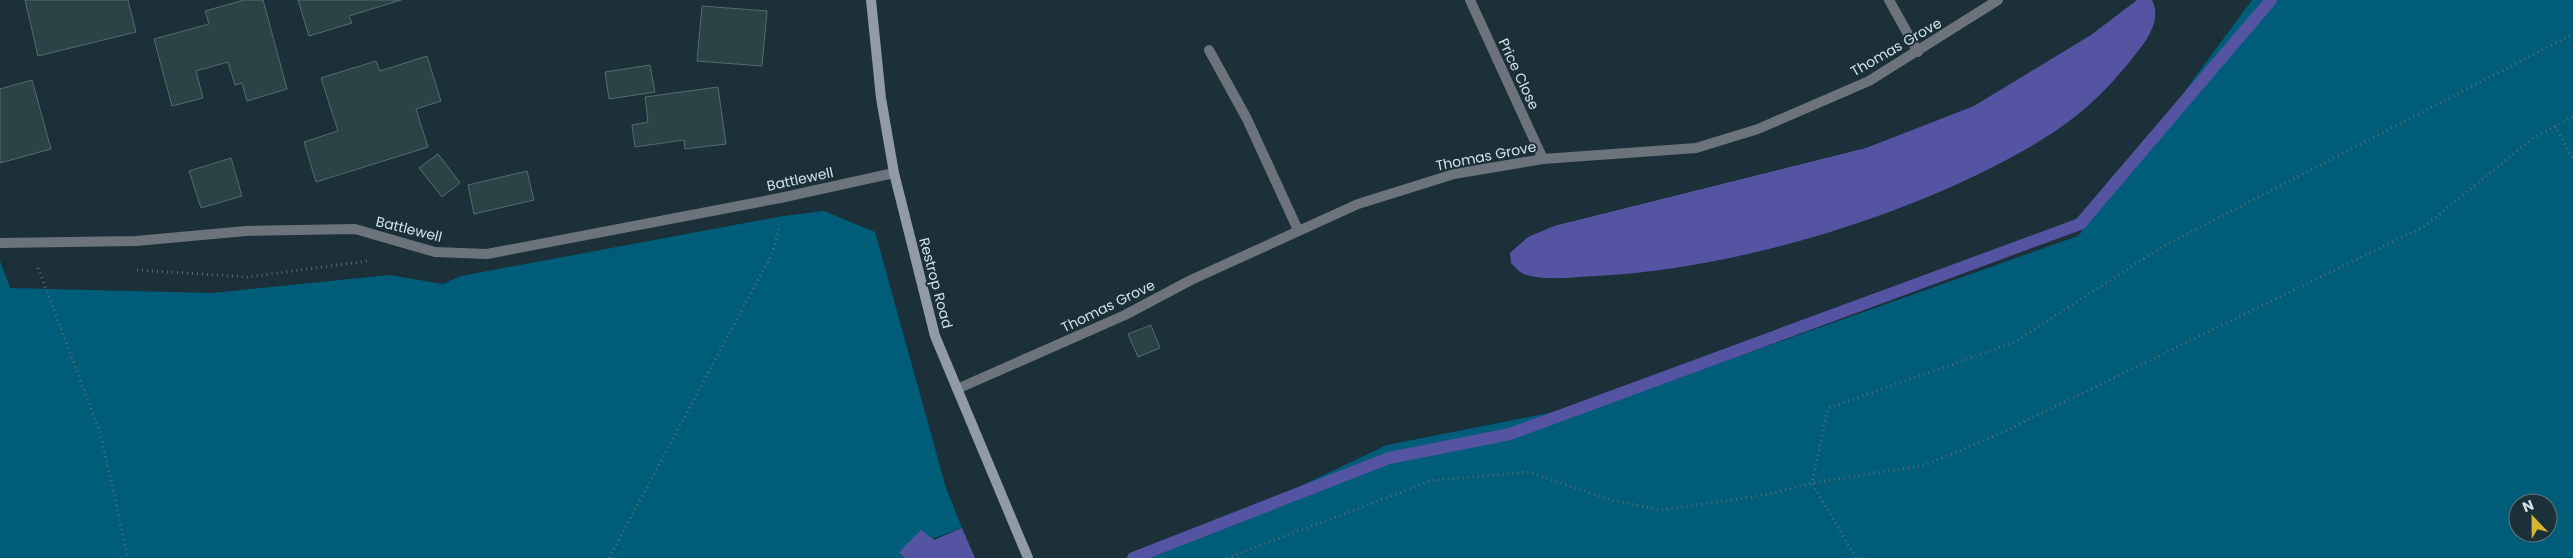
<svg xmlns="http://www.w3.org/2000/svg" width="2573" height="558" viewBox="0 0 2573 558" font-family="Poppins,sans-serif">
  <style>
    .green { fill: #005d7a; fill-rule: evenodd }
    .water { fill: #5554a2 }
    .lines { fill: none; stroke-linecap: round; stroke-linejoin: round }
    .stream { stroke: #5554a2; stroke-width: 12 }
    .building { fill: #2a4446; stroke: #526d6f }
    .path { stroke: #586b72; stroke-width: 3; stroke-dasharray: 1 4; stroke-linecap: butt }
    .lane { stroke: #6d737b; stroke-width: 10 }
    .street { stroke: #6d737b; stroke-width: 10 }
    .secondary { stroke: #919aa7; stroke-width: 10 }
    .labels { text-anchor: middle; stroke-width: 4; stroke-linejoin: round; paint-order: stroke }
    .street-label { font-size: 14px; fill: #d4e1e6; stroke: #1b3039 }
  </style>
  <rect width="100%" height="100%" fill="#1b3039"/>
  <g class="green">
    <path d="M2252,0H2573V558H1149L1387,445L1615,400L2078,236ZM2518,503H2548V533H2518Z"/>
    <polygon points="824,211 875,232 946,488 962,528 899,551 905,558 0,558 0,261 10,288 212,293 389,275 443,284 461,276 783,216"/>
  </g>
  <g class="water">
    <path d="M2137,0H2152C2163,22 2144,44 2131,60C2094,106 2063,129 2012,157C1894,221 1731,269 1597,276C1574,277 1548,281 1526,275C1520,273 1515,267 1511,263L1510,253L1528,237L1554,226L1866,148L1974,106L2091,35Z"/>
    <polygon points="962,528 975,558 905,558 899,552 921,530 934,540"/>
  </g>
  <g class="lines">
    <polyline class="stream" points="1133,558 1389,458 1510,434 2080,224 2271,0"/>
  </g>
  <g class="building">
    <polygon points="25,0 128,0 136,32 38,56"/>
    <polygon points="244,0 263,0 287,89 247,101 242,83 235,85 228,62 196,71 203,98 172,106 154,39 209,24 205,11"/>
    <polygon points="298,0 401,0 349,16 352,23 309,36"/>
    <polygon points="702,6 767,11 762,66 697,61"/>
    <polygon points="427,56 441,101 416,109 428,147 316,182 304,142 338,131 321,78 376,61 380,71"/>
    <polygon points="650,65 655,92 609,99 605,72"/>
    <polygon points="32,80 51,149 0,163 0,89"/>
    <polygon points="718,87 726,144 685,149 684,140 635,147 632,125 648,122 645,97"/>
    <polygon points="438,154 460,183 442,197 419,168"/>
    <polygon points="231,158 242,196 201,208 189,171"/>
    <polygon points="527,171 534,200 474,214 468,185"/>
    <polygon points="1151,325 1160,348 1138,357 1128,334"/>
  </g>
  <g class="lines">
    <g class="path">
      <polyline points="2555,126 2573,159"/>
      <polyline points="38,268 100,432 128,558"/>
      <polyline points="137,270 248,277 367,261"/>
      <polyline points="609,558 772,254 780,225"/>
      <polyline points="1227,558 1434,480 1529,472 1607,499 1661,510 1765,495 1812,483 1925,465 1999,434 2425,226 2533,138 2573,117"/>
      <polyline points="1856,558 1812,483 1828,408 2013,343 2162,247 2573,34"/>
    </g>
    <g class="lane">
      <polyline points="1889,0 1918,52"/>
      <polyline points="1209,50 1247,119 1298,230"/>
    </g>
    <g class="street">
      <polyline points="1470,0 1543,159"/>
      <polyline points="0,243 136,241 246,231 355,229 435,252 487,254 780,198 894,173"/>
      <polyline points="957,389 1125,315 1191,280 1358,204 1454,174 1543,159 1696,148 1758,129 1869,81 1998,0"/>
    </g>
    <polyline class="secondary" points="871,0 881,98 894,173 935,336 1028,558"/>
  </g>
  <g class="labels">
    <g class="street-label">
      <text transform="translate(1896 47) rotate(-30)" y="5">Thomas Grove</text>
      <text transform="translate(1519 74) rotate(65)" y="5">Price Close</text>
      <text transform="translate(1486 156) rotate(-11)" y="5">Thomas Grove</text>
      <text transform="translate(800 179) rotate(-12)" y="5">Battlewell</text>
      <text transform="translate(409 229) rotate(14)" y="5">Battlewell</text>
      <text transform="translate(936 283) rotate(75)" y="5">Restrop Road</text>
      <text transform="translate(1108 306) rotate(-26)" y="5">Thomas Grove</text>
    </g>
  </g>
  <g transform="translate(2533 518) rotate(338)"><circle r="24" fill="#1b3039" stroke="#65777e"/>
  <path d="M0-4L9 19L0 12L-9 19Z" fill="#d6b534"/>
  <text y="-8" font-size="14" font-weight="bold" text-anchor="middle" fill="#d4e1e6">N</text>
  </g>
</svg>
